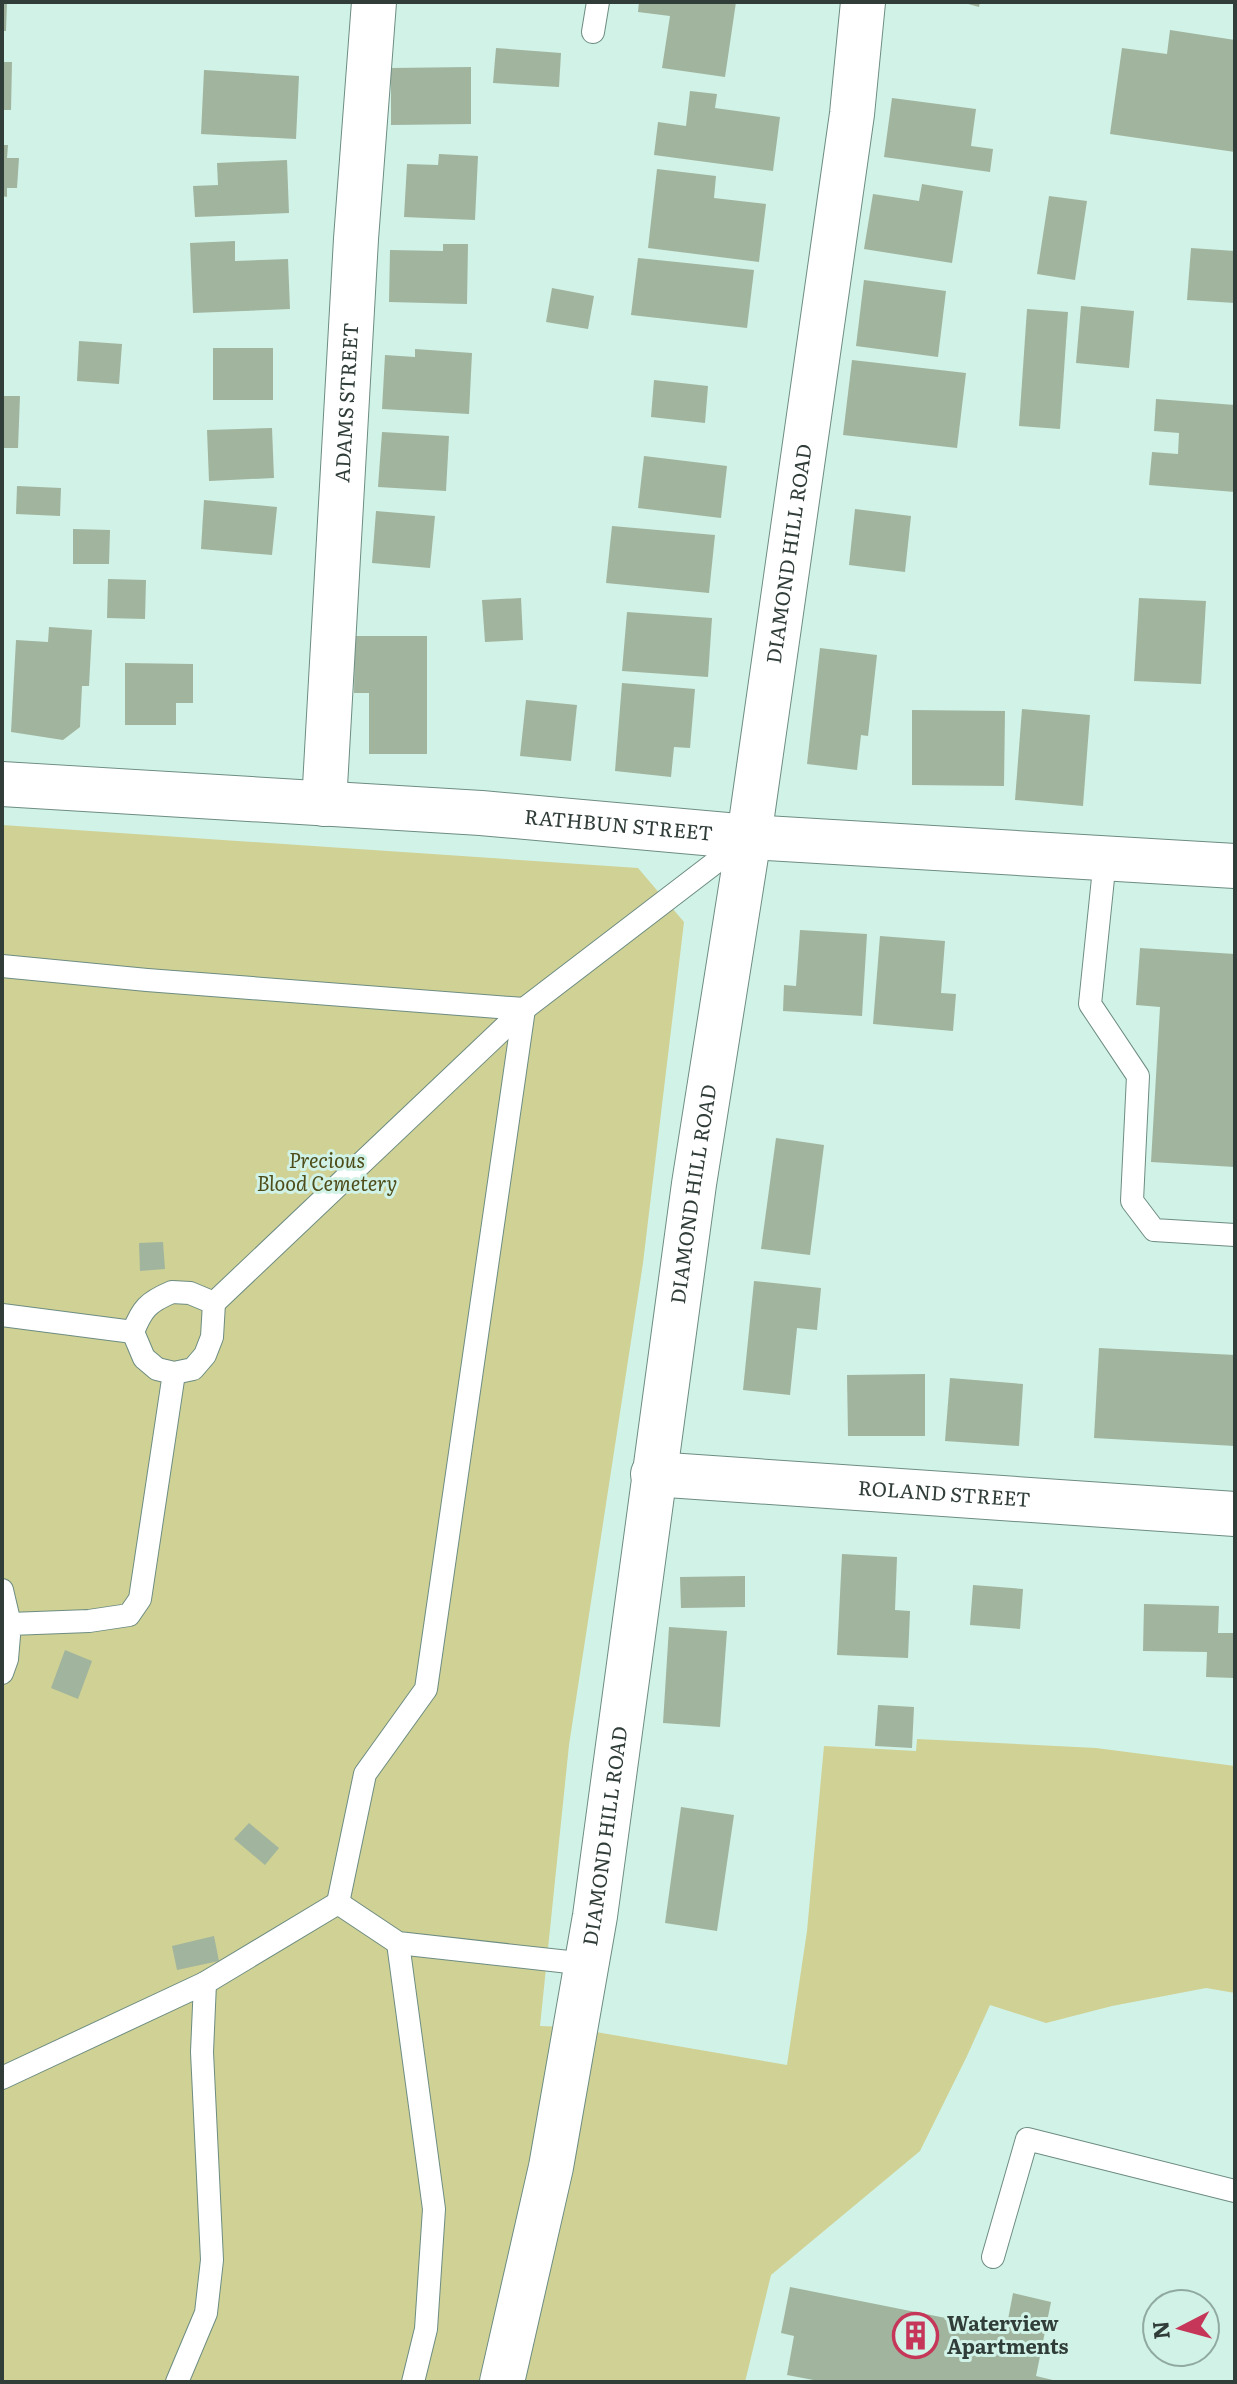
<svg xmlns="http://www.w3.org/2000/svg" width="1237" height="2384" viewBox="0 0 1237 2384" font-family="Literata,serif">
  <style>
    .green { fill: #d0d194 }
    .building { fill: #a1b49e }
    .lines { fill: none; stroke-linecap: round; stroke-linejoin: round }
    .lane-casing { stroke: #6d8c82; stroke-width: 24 }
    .street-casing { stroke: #6d8c82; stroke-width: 46 }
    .secondary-casing { stroke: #6d8c82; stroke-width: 46 }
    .lane { stroke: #fff; stroke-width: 22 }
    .street { stroke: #fff; stroke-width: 44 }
    .secondary { stroke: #fff; stroke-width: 44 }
    .labels { text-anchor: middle; stroke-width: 6; stroke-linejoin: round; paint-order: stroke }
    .street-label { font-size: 20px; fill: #303d38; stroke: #d1f2e7 }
    .park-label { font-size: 20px; font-style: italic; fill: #4e4d19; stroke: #d1f2e7 }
    .poi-label { font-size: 20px; font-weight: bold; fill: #303d38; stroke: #d1f2e7; text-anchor: start }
  </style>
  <rect width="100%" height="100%" fill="#d1f2e7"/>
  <polygon class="green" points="2,825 638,868 684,922 643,1263 569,1745 540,2026 567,2027 787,2065 807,1931 824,1746 916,1751 917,1739 1096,1748 1235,1766 1235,1993 1206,1988 1112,2006 1046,2023 990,2005 967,2056 920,2151 771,2275 745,2382 2,2382"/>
  <g class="building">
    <polygon points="2,2 7,2 6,31 2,31"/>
    <polygon points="639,2 736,2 725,77 662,68 670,16 638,12"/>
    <polygon points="961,2 980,2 979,7"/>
    <polygon points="1170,30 1235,40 1235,152 1110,134 1122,48 1167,54"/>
    <polygon points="496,48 561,53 559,87 493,83"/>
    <polygon points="2,62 12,62 11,110 2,110"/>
    <polygon points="471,67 471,124 391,125 391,68"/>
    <polygon points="204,70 299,76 296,139 201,134"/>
    <polygon points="690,91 717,94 715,108 780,117 773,171 654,155 658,122 686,126"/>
    <polygon points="892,98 976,109 971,146 993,149 990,172 884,157"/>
    <polygon points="2,145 8,145 7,158 19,158 17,188 7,188 7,197 2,196"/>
    <polygon points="439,154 478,156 475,220 404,217 407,164 438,165"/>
    <polygon points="287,160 289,213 195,217 193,186 218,185 217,163"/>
    <polygon points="657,169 716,176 714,198 766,204 759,262 648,248"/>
    <polygon points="922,184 963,191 952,263 864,249 873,194 919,201"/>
    <polygon points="1049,196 1087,201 1075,280 1037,274"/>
    <polygon points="235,241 235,261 288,259 290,309 193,313 190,243"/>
    <polygon points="443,244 468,244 467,304 389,302 390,250 443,251"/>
    <polygon points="1191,248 1235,251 1235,303 1187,300"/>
    <polygon points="638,258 754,270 747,328 631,315"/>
    <polygon points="864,280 946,291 938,357 856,346"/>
    <polygon points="552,288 594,296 588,329 546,322"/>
    <polygon points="1081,306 1134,311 1129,368 1076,363"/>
    <polygon points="1027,309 1068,312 1060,429 1019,426"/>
    <polygon points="79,341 122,344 119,384 77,381"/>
    <rect x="213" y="348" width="60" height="52"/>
    <polygon points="415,349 472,353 469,414 382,409 385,355 415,357"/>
    <polygon points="852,360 966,373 957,448 843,435"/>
    <polygon points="654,380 708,386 705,423 651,417"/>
    <polygon points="2,396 20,396 18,448 2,448"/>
    <polygon points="1156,399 1235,405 1235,492 1149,485 1152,452 1178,454 1179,433 1154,431"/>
    <polygon points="272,428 274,478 209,481 207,430"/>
    <polygon points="382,432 449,436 446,491 378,487"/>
    <polygon points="644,456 727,466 721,518 638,508"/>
    <polygon points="17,486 61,488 60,516 16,514"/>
    <polygon points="204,500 277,507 272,555 201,549"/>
    <polygon points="855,509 911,516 905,572 849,565"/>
    <polygon points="376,511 435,516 430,568 372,563"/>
    <polygon points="612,526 715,535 709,593 606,583"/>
    <polygon points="73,529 110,530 109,564 73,564"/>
    <polygon points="108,579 146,580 145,619 107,618"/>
    <polygon points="521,598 523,640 485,642 482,600"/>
    <polygon points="1139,598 1206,601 1201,684 1134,681"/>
    <polygon points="627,612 712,618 708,677 622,671"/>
    <polygon points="49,627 92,630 89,686 82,686 80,727 63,740 11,732 16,640 48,642"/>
    <polygon points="355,636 427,636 427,754 369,754 369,693 354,693"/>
    <polygon points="820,648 877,655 868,736 861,735 857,770 807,764"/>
    <polygon points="125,663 193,664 193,703 176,703 176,725 125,725"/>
    <polygon points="622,683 695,689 690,748 674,747 671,777 615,771"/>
    <polygon points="526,700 577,705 571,761 520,756"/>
    <polygon points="1022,709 1090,715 1083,806 1015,800"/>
    <polygon points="912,710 1005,711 1004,786 912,785"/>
    <polygon points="800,930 867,934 862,1016 783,1011 784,985 796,986"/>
    <polygon points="880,936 945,941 941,993 956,994 953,1031 873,1024"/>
    <polygon points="1140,948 1235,954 1235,1167 1151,1162 1160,1007 1136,1005"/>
    <polygon points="776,1138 824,1145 810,1255 761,1249"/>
    <polygon points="163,1242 165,1269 140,1271 139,1243"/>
    <polygon points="754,1281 821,1288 817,1330 797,1328 790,1395 743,1390"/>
    <polygon points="1099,1348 1235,1355 1235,1446 1094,1438"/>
    <polygon points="925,1374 925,1436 848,1436 847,1375"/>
    <polygon points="950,1378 1023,1384 1019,1446 945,1441"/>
    <polygon points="842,1554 897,1557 895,1610 910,1611 908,1658 837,1655"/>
    <polygon points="745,1576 745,1607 681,1608 680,1577"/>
    <polygon points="973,1585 1023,1589 1020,1629 970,1625"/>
    <polygon points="1144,1604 1219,1606 1218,1633 1235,1633 1235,1678 1206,1677 1207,1652 1143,1651"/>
    <polygon points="669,1627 727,1631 720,1727 663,1723"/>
    <polygon points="65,1650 92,1661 78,1699 51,1688"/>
    <polygon points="878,1705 914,1707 912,1748 875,1746"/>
    <polygon points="681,1807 734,1815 717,1931 665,1923"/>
    <polygon points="249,1823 279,1848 265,1865 234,1839"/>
    <polygon points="214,1936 219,1961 177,1970 172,1946"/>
    <polygon points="790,2287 1006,2330 1013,2293 1051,2302 1036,2376 1061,2382 824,2382 787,2375 794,2336 781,2333"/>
  </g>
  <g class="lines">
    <defs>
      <g id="lane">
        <polyline points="593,32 598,2"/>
        <polyline points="1105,859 1090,1004 1138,1076 1132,1201 1154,1230 1235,1235"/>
        <polyline points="2,966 147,980 524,1009 426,1689 365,1774 338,1903"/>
        <path d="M172,1292L190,1293L214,1303L212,1337L205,1355L193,1369L174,1373L157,1369L144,1358L133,1332C142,1309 148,1302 172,1292Z"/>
        <polyline points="214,1303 524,1009 746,839"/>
        <polyline points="2,1315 133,1332"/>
        <polyline points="2,1590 10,1624"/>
        <polyline points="2,1673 7,1659 10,1624 89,1621 129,1615 140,1599 174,1373"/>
        <polyline points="398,1943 434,2209 426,2329 413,2382"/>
        <polyline points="205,1983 338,1903 398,1943 587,1964"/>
        <polyline points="2,2078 205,1983 202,2052 212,2260 206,2313 177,2382"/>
        <polyline points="993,2257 1027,2139 1235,2191"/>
      </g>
      <g id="street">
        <path id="s1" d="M324,804L356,239L374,2"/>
        <path id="s2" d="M653,1474L1235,1514"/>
        <path id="s3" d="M502,2382L551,2167L595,1916L694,1184L749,837"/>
      </g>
      <g id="secondary">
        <path id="s4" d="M2,784L481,813L749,837L1235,866"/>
        <path id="s5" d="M749,837L852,114L863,2"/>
      </g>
    </defs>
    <use href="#lane" class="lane-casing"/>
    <use href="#street" class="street-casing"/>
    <use href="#secondary" class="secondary-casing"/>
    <use href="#lane" class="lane"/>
    <use href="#street" class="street"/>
    <use href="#secondary" class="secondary"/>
  </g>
  <defs>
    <symbol id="building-ring" viewBox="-11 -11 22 22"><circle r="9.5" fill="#d1f2e7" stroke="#c63658" stroke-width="1.5"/><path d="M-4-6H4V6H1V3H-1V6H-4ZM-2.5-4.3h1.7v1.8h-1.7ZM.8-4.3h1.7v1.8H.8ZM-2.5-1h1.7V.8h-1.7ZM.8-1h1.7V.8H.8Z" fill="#c63658"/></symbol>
  </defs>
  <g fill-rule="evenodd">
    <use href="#building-ring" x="890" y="2310" width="51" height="51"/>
  </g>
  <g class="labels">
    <g class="street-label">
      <text dy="7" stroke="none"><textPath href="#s1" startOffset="402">ADAMS STREET</textPath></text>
      <text dy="7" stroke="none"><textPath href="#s5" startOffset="286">DIAMOND HILL ROAD</textPath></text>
      <text dy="7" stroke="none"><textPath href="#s4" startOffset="618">RATHBUN STREET</textPath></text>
      <text dy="7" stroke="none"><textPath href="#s3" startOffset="1204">DIAMOND HILL ROAD</textPath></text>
      <text dy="7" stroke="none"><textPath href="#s2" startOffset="292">ROLAND STREET</textPath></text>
      <text dy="7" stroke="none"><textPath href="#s3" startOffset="556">DIAMOND HILL ROAD</textPath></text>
    </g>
    <g class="park-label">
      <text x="327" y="1168">Precious<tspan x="327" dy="23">Blood Cemetery</tspan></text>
    </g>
    <g class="poi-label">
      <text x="947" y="2331">Waterview<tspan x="947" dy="23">Apartments</tspan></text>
    </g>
  </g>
  <rect width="1237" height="2384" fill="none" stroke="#303d38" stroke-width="8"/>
  <g transform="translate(1181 2328) rotate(264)"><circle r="38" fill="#d1f2e7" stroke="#91aaa1" stroke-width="2"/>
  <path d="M0-6L14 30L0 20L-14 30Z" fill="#c63658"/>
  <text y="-12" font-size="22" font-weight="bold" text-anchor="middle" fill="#303d38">N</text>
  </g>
</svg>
